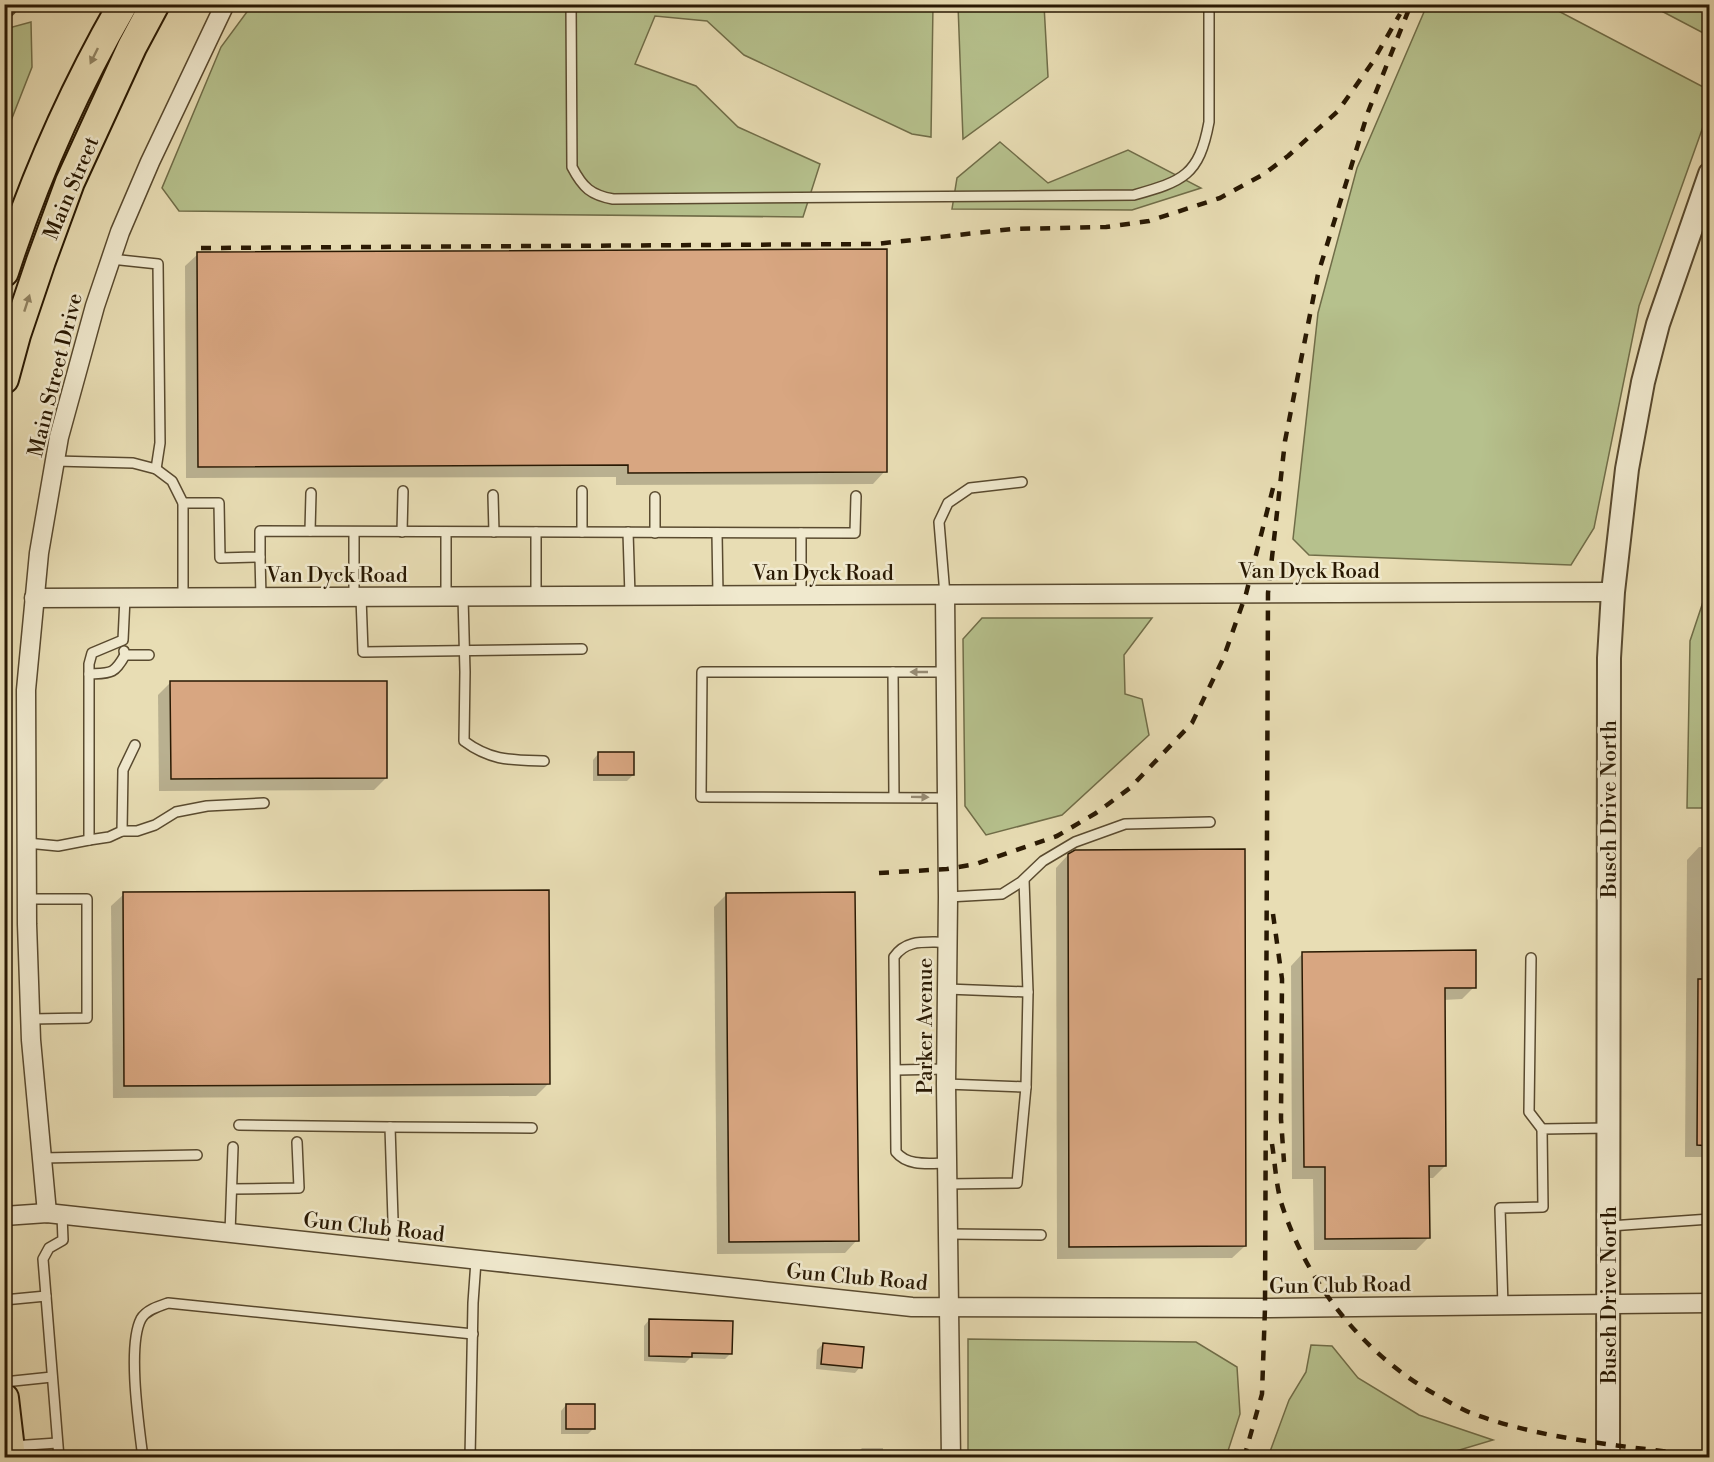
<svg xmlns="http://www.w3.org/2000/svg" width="1714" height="1462" viewBox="0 0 1714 1462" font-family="'Libre Bodoni',serif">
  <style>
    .green { fill: #b6c18d; stroke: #706d48; stroke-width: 1.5 }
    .shadow { fill: #0003 }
    .building { fill: #d8a681; stroke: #291903; stroke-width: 1.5 }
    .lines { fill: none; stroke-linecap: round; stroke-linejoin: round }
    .service-casing { stroke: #594a2f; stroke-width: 12 }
    .minor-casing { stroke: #594a2f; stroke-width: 21 }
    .tertiary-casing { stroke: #594a2f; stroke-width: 26 }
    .primary-casing { stroke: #291903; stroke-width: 32 }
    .service { stroke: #f0e9ce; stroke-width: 9 }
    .minor { stroke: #f0e9ce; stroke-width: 18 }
    .tertiary { stroke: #f0e9ce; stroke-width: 22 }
    .primary { stroke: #e8ddb4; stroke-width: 28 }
    .rail { stroke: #291903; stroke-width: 4.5; stroke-dasharray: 10 10; stroke-linecap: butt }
    .oneway { fill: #928564 }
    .oneway2 { fill: #968b73 }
    .labels { text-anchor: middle; stroke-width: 5; stroke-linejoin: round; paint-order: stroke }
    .street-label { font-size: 21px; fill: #291903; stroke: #f0e9ce }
  </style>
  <rect width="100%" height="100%" fill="#e8ddb4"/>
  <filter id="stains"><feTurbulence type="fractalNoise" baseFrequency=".00333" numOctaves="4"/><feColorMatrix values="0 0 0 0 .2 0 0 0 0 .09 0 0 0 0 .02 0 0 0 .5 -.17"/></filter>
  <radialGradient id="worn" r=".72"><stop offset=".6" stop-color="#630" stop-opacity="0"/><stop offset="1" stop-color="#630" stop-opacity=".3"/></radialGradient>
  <g class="green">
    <polygon points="252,5 933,5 931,137 912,134 744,55 707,21 655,16 635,64 696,86 738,127 820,164 803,217 179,211 162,188 221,47"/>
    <polygon points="958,5 1044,5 1048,77 963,139"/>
    <polygon points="1427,5 1547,5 1709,90 1709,110 1639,306 1594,528 1571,565 1309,555 1293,539 1318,313 1357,168"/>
    <polygon points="1650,5 1709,5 1709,36"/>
    <polygon points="31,22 32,67 5,136 5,29"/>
    <polygon points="1000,142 1048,183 1128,150 1201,188 1132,210 952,209 957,178"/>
    <polygon points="1709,584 1709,808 1687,808 1690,641"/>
    <polygon points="982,618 1152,618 1124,655 1125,694 1142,699 1149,735 1062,815 986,835 965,806 963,639"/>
    <polygon points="968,1339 1196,1342 1237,1367 1240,1414 1226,1457 968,1457"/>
    <polygon points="1311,1345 1332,1346 1358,1378 1419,1415 1493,1440 1436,1457 1268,1457 1289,1400 1306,1372"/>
  </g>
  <g class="shadow">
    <polygon points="198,254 885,471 873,484 616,485 616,477 186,478 185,266"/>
    <polygon points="171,682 386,778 374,790 159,791 158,695"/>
    <polygon points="598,754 633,775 627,781 593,781 593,760"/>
    <polygon points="1699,847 1710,847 1710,1157 1685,1157 1687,860"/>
    <polygon points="1068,855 1245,1246 1232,1258 1057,1259 1056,868"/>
    <polygon points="124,894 549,1083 536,1096 113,1098 111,906"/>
    <polygon points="726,895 857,1240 845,1253 717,1254 714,907"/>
    <polygon points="1303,953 1474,987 1462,999 1443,1000 1445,1166 1433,1178 1428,1178 1428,1238 1416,1250 1314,1250 1313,1179 1292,1179 1291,966"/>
    <polygon points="649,1320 731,1353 725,1359 690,1358 685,1363 644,1361 644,1326"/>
    <polygon points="823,1344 860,1367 855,1373 816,1369 817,1350"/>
    <polygon points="566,1405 594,1428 588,1434 561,1434 561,1411"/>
    <polygon points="862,1448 883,1448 883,1456 894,1458 848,1458 853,1457"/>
  </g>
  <g class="building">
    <polygon points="887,249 887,472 628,473 628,465 198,467 197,252"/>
    <polygon points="170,681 387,681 387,778 171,779"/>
    <rect x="598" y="752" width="36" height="23"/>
    <polygon points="1245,849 1246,1246 1069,1247 1068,854 1075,850"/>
    <polygon points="549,890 550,1084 124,1086 123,892"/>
    <polygon points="855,892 859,1241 729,1242 726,893"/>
    <polygon points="1476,950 1476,988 1445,988 1446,1166 1429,1166 1430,1238 1325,1239 1325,1167 1304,1167 1302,952"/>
    <polygon points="1698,979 1710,979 1710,1146 1697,1145"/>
    <polygon points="649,1319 733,1321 732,1354 692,1353 692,1357 649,1356"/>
    <polygon points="823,1343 864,1347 862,1368 821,1364"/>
    <rect x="566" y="1404" width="29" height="25"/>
  </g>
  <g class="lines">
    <defs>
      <g id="service">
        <path d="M571,4L572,167C583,188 591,195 613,199L1134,195C1183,181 1199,176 1209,122V4"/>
        <polyline points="111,259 158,264 160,443 156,469"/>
        <polyline points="55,461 133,463 156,469 172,481 183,503 183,598"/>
        <polyline points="493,495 494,532"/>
        <polyline points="183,503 219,503 220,558 260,557 260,531 855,533 856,496"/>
        <polyline points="310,531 311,493"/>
        <polyline points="402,532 403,491"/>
        <polyline points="536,532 536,596"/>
        <polyline points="582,532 582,491"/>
        <polyline points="628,532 630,596"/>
        <polyline points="655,533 655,497"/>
        <polyline points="717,533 718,596"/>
        <polyline points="801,533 801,596"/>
        <polyline points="260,557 261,597"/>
        <polyline points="945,595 939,522 948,503 970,488 1022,482"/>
        <polyline points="354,597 354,532"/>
        <polyline points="361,597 363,652 582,649"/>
        <polyline points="446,597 446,532"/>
        <path d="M463,597L465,672L464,741C491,761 511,760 544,761"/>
        <polyline points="124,651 125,655 149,655"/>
        <polyline points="893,672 894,797"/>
        <polyline points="945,672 702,672 701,797 946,798"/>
        <path d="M89,674C110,673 114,675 125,655"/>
        <polyline points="122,831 137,831 155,825 176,812 207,806 264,803"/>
        <polyline points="89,840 109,837 122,831 123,770 135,745"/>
        <polyline points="27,843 58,846 89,840 89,664 92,653 123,640 125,598"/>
        <polyline points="948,897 1002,894 1021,882 1043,861 1075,842 1125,824 1210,822"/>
        <polyline points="27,899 87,899 87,1018 31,1019"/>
        <path d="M947,942C927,943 907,938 894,957L896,1152C908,1167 930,1163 948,1163"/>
        <polyline points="1531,958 1529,1112 1542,1129"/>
        <polyline points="947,989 1028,992"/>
        <polyline points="896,1070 946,1069"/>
        <polyline points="946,1084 1026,1087"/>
        <polyline points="239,1125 390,1127 394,1251"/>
        <polyline points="390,1127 532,1128"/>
        <polyline points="42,1158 197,1155"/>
        <polyline points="948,1184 1017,1183 1026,1087 1028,992 1024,880"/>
        <polyline points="232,1189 299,1188 297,1142"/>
        <polyline points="1610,1226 1710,1219"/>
        <polyline points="230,1233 233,1147"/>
        <polyline points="949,1234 1041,1235"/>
        <polyline points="4,1300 46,1296"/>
        <polyline points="1503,1306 1500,1208 1543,1207 1542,1129 1609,1128"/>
        <polyline points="4,1382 52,1377"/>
        <polyline points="13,1446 57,1443"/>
        <polyline points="59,1458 43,1259 49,1248 63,1240 62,1215"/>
        <path d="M143,1458C139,1426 127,1346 141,1319C146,1310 159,1306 168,1303L473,1334"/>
        <polyline points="470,1458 473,1303 476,1261"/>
      </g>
      <g id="minor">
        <polyline points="945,595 948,897 946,1084 951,1458"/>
        <polyline points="34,598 1613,592"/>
        <polyline points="47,1213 31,1040 27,924 26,690 39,553 59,437 95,306 120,232 150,162 225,4"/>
        <polyline points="4,1216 47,1213 912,1307 1265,1308 1710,1303"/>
      </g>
      <g id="tertiary">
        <polyline points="4,6 6,4"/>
        <polyline points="1608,1458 1609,658 1613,592 1627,469 1643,382 1658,324 1710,174"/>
      </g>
      <g id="primary">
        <path d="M4,272C34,179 74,89 123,4"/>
        <polyline points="4,379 16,335 41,261 70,182 132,47 155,4"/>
        <polyline points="4,1398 11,1458"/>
      </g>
    </defs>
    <use href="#service" class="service-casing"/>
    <use href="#minor" class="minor-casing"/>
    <use href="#tertiary" class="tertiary-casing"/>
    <use href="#primary" class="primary-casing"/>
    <use href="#service" class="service"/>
    <use href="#minor" class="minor"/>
    <use href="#tertiary" class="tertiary"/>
    <use href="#primary" class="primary"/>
    <g class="rail">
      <polyline points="201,248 876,244 1012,229 1106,227 1149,221 1220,198 1264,174 1288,156 1338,111 1372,63 1400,14"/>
      <polyline points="879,873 947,869 976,864 1057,836 1096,813 1130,788 1192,723 1223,659 1246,594 1273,488"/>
      <polyline points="1273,914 1282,979 1281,1119 1284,1162"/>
      <path d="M1272,1144C1275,1163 1276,1184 1281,1202C1307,1285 1366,1358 1442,1398C1451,1403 1461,1409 1471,1413C1546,1441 1629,1446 1708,1457"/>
      <polyline points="1244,1458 1262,1394 1265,1308 1268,593 1285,441 1318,274 1368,112 1411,4"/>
    </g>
  </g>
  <defs><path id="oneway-solid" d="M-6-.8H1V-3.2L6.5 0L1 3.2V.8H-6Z" transform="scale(1.5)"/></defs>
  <g class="oneway">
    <use href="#oneway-solid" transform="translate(94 56) rotate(116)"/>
    <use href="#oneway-solid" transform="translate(27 303) rotate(-72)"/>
  </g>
  <g class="oneway2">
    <use href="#oneway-solid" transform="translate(919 672) rotate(180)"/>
    <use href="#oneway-solid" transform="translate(920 797) rotate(1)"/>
  </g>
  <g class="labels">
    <g class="street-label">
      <text transform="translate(71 188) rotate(-67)" y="7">Main Street</text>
      <text transform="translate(55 375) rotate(-76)" y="7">Main Street Drive</text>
      <text x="1309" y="578">Van Dyck Road</text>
      <text x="823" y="580">Van Dyck Road</text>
      <text x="337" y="582">Van Dyck Road</text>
      <text transform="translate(1609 809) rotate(-90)" y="7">Busch Drive North</text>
      <text transform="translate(925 1026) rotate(-90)" y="7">Parker Avenue</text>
      <text transform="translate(374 1227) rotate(6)" y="7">Gun Club Road</text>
      <text transform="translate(857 1277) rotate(5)" y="7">Gun Club Road</text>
      <text transform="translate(1340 1285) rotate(-1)" y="7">Gun Club Road</text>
      <text transform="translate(1609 1295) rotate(-90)" y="7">Busch Drive North</text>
    </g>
  </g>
  <rect width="1714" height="1462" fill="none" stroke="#e8ddb4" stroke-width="24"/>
  <rect x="6" y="6" width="1702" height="1450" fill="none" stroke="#291903" stroke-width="3"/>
  <rect x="12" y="12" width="1690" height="1438" fill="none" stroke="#291903" stroke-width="1.5"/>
  <rect width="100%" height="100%" filter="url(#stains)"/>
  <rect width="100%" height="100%" fill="url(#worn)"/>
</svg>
